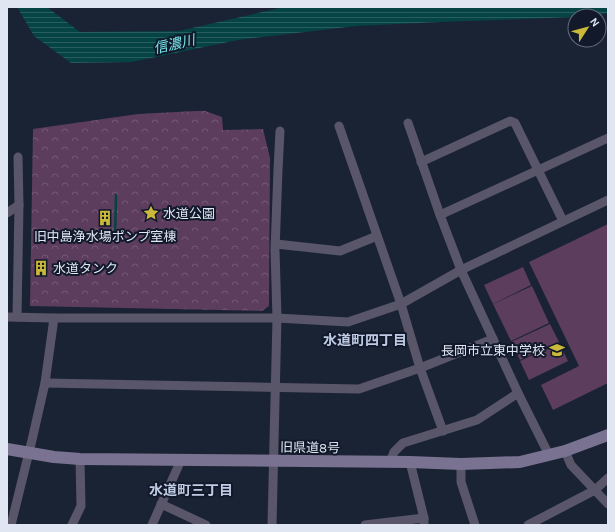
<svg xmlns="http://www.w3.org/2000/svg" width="615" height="532" viewBox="0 0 615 532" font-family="Karla,'Noto Sans JP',sans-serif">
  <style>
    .park { fill: url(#park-crowns) }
    .garden { fill: #5d3d5d }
    .water { fill: url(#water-rules) }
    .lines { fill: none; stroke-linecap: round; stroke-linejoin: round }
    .stream { stroke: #054345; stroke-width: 2.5 }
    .street { stroke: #5a5669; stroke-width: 9 }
    .secondary { stroke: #797291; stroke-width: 12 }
    .labels { text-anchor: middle; stroke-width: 4; stroke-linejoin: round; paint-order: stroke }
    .poi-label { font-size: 13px; fill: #e0e6f2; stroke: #11192a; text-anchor: start }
    .street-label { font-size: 13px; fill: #e0e6f2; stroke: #11192a }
    .water-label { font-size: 14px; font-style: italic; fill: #77e5e8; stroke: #11192a }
    .neighbourhood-label { font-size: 14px; font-weight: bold; fill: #becbe3; stroke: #11192a }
  </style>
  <defs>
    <pattern id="park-crowns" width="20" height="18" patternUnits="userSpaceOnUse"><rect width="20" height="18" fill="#5d3d5d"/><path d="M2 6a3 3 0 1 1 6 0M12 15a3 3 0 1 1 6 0" fill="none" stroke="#745975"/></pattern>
    <pattern id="water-rules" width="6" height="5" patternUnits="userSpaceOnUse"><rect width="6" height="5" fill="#054345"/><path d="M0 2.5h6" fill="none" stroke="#295e60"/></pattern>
  </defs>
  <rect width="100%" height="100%" fill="#1a2334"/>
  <polygon class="park" points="196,111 205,111 222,117 223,130 263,129 270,158 269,306 262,311 30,306 33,129 138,114"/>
  <g class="garden">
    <polygon points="608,224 608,383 553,410 541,385 579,366 529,262"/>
    <polygon points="523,267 531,285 493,304 484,285"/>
    <polygon points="532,286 549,323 511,341 493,304"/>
    <polygon points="550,324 559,342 520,360 511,342"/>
    <polygon points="559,343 568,361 529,380 520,361"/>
  </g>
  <polygon class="water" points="17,7 47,7 80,32 179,31 284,7 608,7 608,13 592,16 575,16 575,17 440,22 356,26 238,40 132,62 71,63 34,36"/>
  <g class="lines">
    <polyline class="stream" points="58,232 58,237 113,238 115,237 116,195"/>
    <g class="street">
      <polyline points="408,123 440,215 461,270 518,393 549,455"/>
      <polyline points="339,126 401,304 420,368 443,431"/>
      <polyline points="421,162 510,121 515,123 563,221"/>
      <polyline points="7,213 19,205"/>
      <polyline points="440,215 608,138"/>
      <polyline points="276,244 340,251 377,236"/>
      <polyline points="7,317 54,318 277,318 348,322 401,304 461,270 608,200"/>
      <polyline points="17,317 19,205 18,157"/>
      <polyline points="45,383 359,389 420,368 493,339"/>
      <polyline points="565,451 571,465 608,504"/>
      <polyline points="390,462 394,452 403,443 477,420 518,393"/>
      <polyline points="410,462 424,518 424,525"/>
      <polyline points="461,464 461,482 475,525"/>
      <polyline points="161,504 206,525"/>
      <polyline points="11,525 32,440 45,383 54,318"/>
      <polyline points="72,525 81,506 80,459"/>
      <polyline points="152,525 181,460"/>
      <polyline points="272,525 277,318 275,250 278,170 280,131"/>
      <polyline points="365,525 424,518"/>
      <polyline points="528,525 595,490 608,478"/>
    </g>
    <polyline class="secondary" points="7,449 54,457 80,459 410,462 461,464 520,462 565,451 608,435"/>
  </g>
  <defs>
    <symbol id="sight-bare" viewBox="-9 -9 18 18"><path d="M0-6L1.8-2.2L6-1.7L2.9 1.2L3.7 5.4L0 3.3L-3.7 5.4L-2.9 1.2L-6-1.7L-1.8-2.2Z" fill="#cbb939" stroke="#11192a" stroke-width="2.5" paint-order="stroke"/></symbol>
    <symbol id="building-bare" viewBox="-9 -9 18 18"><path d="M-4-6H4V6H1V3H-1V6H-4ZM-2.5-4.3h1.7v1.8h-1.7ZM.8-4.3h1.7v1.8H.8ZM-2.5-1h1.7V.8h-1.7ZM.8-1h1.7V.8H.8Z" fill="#cbb939" stroke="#11192a" stroke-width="2.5" paint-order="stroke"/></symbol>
    <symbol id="school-bare" viewBox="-9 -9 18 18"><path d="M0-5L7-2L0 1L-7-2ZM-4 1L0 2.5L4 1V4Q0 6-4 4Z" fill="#cbb939" stroke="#11192a" stroke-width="2.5" paint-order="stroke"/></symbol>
  </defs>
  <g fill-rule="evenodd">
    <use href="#sight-bare" x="140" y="202" width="22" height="22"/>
    <use href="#building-bare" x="94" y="207" width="22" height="22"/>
    <use href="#building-bare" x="30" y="257" width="22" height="22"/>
    <use href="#school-bare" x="546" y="339" width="22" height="22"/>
  </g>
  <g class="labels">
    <g class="poi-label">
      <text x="163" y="218">水道公園</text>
      <text x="105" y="241" text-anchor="middle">旧中島浄水場ポンプ室棟</text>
      <text x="53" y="273">水道タンク</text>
      <text x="545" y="355" text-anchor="end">長岡市立東中学校</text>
    </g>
    <g class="street-label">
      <text transform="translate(310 447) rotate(1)" y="5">旧県道8号</text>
    </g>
    <g class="water-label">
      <text transform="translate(174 44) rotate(-13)" y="5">信濃川</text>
    </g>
    <g class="neighbourhood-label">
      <text x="365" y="345">水道町四丁目</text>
      <text x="191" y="495">水道町三丁目</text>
    </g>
  </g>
  <rect width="615" height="532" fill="none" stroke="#e0e6f2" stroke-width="16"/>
  <g transform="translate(587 28) rotate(54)"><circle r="19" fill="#11192a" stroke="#646b7a"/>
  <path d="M0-3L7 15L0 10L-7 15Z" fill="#cbb939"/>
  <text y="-6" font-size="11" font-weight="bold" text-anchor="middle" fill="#e0e6f2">N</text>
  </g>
</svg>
